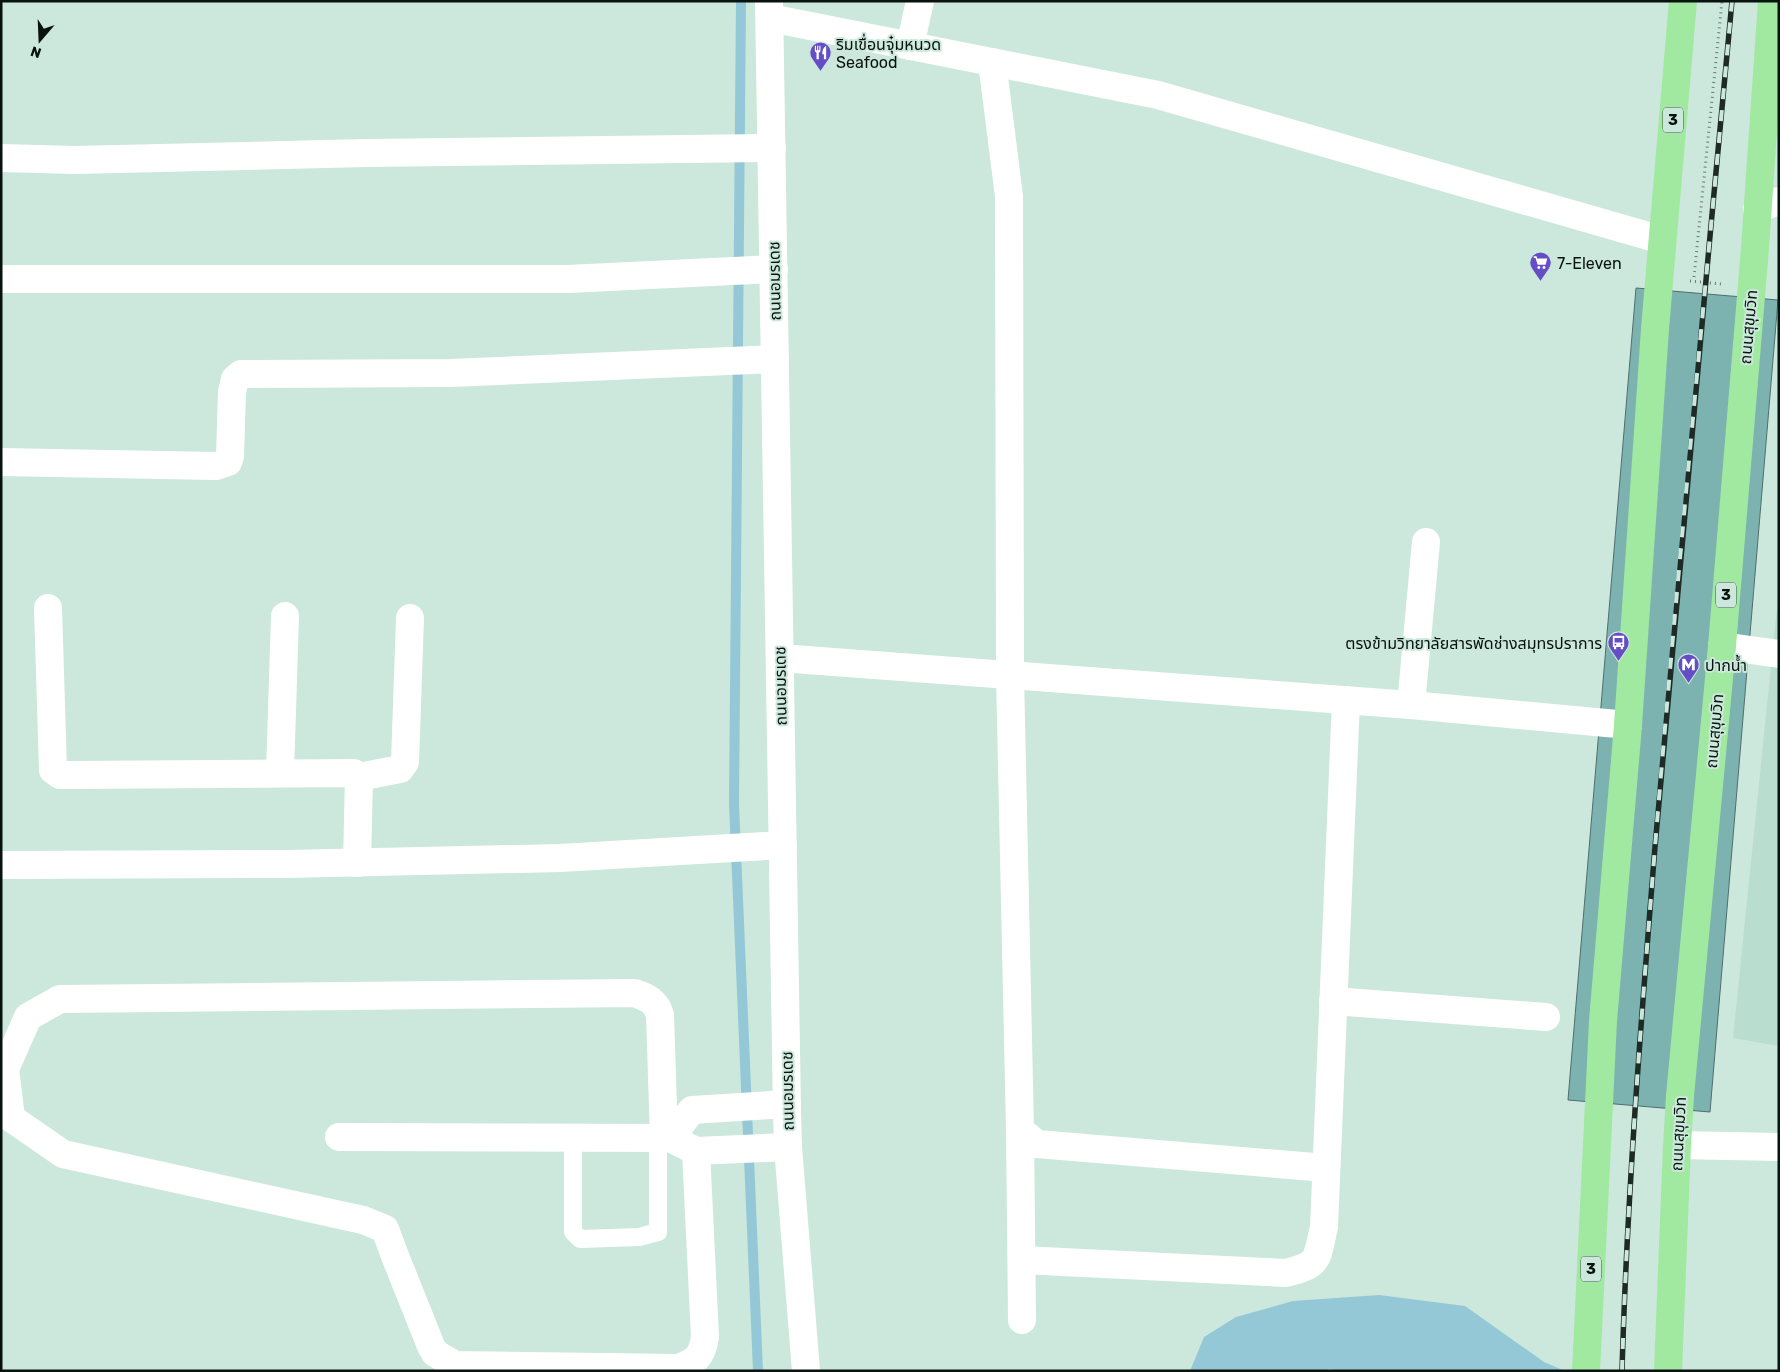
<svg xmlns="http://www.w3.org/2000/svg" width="1780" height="1372" viewBox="0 0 1780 1372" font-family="Rubik,'Noto Sans Thai',sans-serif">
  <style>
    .built { fill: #b9ddce }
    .water { fill: #94c8d6 }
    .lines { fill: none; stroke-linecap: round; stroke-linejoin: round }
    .stream { stroke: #94c8d6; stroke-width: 10 }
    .building { fill: #7cb3b0; stroke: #516d6c }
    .path { stroke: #677a72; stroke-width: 3; stroke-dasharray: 1 4; stroke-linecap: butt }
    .lane { stroke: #fff; stroke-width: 18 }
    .street { stroke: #fff; stroke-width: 28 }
    .highway { stroke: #a1e8a1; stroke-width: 28 }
    .rail-casing { stroke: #1e2a25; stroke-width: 5.5 }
    .rail { stroke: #cce8dc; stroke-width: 4; stroke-dasharray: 11; stroke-linecap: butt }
    .labels { text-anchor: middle; stroke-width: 4; stroke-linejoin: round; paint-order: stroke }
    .shield { fill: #cce8dc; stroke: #43524c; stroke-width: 1 }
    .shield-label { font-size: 15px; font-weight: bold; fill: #08120e }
    .poi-label { font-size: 16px; fill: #08120e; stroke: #cce8dc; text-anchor: start }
    .street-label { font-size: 16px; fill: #08120e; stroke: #cce8dc }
  </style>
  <rect width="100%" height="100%" fill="#cce8dc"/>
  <polygon class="built" points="1779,588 1779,1046 1733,1038"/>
  <polygon class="water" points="1379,1295 1465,1306 1544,1362 1565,1371 1336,1371 1329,1369 1326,1371 1190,1371 1204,1337 1236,1317 1293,1301"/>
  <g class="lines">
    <polyline class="stream" points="741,1 734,804 758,1371"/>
  </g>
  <polygon class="building" points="1636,288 1778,300 1710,1112 1568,1100"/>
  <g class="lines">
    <g class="path">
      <polyline points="1694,277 1722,1"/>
      <polyline points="1690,281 1721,284"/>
    </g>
    <polyline class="lane" points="573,1138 573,1232 580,1239 639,1237 658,1232 658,1138"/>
    <g class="street">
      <polyline points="769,1 787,1112 788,1147 806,1371"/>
      <polyline points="770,18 1158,95 1662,240"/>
      <polyline points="910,46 920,1"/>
      <polyline points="992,62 1009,196 1010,675 1020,1130 1037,1144 1326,1168"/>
      <polyline points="1,158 75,160 366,153 772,148"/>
      <polyline points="1757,209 1779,201"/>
      <polyline points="1,279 568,279 774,269"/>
      <polyline points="1,462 216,466 228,462 230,456 232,392 235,379 241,374 450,373 775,359"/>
      <polyline points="48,608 53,770 60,775 67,775 354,773 359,777 357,863"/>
      <polyline points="1722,646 1779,654"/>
      <polyline points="780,658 1411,705 1628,725"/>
      <polyline points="1411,705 1426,542"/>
      <polyline points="280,773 285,616"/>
      <polyline points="359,777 400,769 405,762 410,618"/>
      <polyline points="1,865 285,864 560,858 783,845"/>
      <polyline points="1333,1001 1546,1017"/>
      <polyline points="787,1104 692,1110 670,1138 696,1151 788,1147"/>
      <polyline points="1020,1130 1022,1320"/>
      <polyline points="339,1137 670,1138"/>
      <path d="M664,1138L660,1015C656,1001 647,997 634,993L60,999L28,1017L5,1069L11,1118L63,1154L363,1220L385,1229L395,1256L431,1346L435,1353L455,1365L679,1368C696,1361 702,1357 705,1337L696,1151"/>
      <polyline points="1677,1145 1779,1147"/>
      <path d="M1022,1260L1286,1273C1321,1264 1316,1260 1324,1227L1346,700"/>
    </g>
    <g class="highway">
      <polyline points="1586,1371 1603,1021 1628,725 1655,329 1683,1"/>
      <polyline points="1668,1371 1677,1145 1680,1096 1722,646 1755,248 1772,1"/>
    </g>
    <defs>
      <path id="rail" d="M1622,1371C1627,1196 1641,1022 1655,847C1678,565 1706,283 1732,1"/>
    </defs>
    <use href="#rail" class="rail-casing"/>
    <use href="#rail" class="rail"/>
  </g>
  <defs>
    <symbol id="restaurant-pin" viewBox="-11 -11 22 30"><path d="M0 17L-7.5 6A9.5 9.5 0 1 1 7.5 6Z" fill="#644dc5" stroke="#cce8dc"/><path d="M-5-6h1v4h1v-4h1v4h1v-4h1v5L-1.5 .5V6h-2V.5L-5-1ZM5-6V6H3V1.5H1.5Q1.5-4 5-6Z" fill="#fff"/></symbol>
    <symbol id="supermarket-pin" viewBox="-11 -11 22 30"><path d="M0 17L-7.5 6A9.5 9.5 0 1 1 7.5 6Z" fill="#644dc5" stroke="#cce8dc"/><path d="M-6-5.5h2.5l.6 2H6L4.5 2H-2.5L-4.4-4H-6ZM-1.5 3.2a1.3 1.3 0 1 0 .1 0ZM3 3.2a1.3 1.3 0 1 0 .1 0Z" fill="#fff"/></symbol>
    <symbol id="bus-pin" viewBox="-11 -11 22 30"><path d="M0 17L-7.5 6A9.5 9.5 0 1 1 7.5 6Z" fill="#644dc5" stroke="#cce8dc"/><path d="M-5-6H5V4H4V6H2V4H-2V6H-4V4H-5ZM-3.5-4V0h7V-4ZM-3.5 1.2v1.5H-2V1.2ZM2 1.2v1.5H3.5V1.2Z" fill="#fff"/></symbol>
    <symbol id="metro-pin" viewBox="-11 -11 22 30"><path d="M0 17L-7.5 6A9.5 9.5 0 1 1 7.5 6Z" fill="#644dc5" stroke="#cce8dc"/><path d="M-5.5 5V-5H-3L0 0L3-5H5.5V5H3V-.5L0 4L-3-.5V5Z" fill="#fff"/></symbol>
  </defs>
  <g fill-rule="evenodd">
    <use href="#restaurant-pin" x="808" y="40" width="25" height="34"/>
    <use href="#supermarket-pin" x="1528" y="250" width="25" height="34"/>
    <use href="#bus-pin" x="1606" y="630" width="25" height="34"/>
    <use href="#metro-pin" x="1676" y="652" width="25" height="34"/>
  </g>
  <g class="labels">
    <g class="shield">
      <rect x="1663" y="107.5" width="20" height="25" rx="4"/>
      <rect x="1716" y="582.5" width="20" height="25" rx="4"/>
      <rect x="1581" y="1256.5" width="20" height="25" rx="4"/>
    </g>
    <g class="shield-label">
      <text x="1673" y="125">3</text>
      <text x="1726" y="600">3</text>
      <text x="1591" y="1274">3</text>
    </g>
    <g class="poi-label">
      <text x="836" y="50">ริมเขื่อนจุ๋มหนวด<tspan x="836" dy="18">Seafood</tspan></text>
      <text x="1557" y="269">7-Eleven</text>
      <text x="1602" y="649" text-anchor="end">ตรงข้ามวิทยาลัยสารพัดช่างสมุทรปราการ</text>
      <text x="1705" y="671">ปากน้ำ</text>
    </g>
    <g class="street-label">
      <text transform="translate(774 281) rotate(-91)" y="6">ถนนอมรเดช</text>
      <text transform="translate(1748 327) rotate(-85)" y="6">ถนนสุขุมวิท</text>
      <text transform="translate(780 686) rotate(-91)" y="6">ถนนอมรเดช</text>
      <text transform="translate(1714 731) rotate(-85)" y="6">ถนนสุขุมวิท</text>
      <text transform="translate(787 1091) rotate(-91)" y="6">ถนนอมรเดช</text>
      <text transform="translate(1678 1134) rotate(-87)" y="6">ถนนสุขุมวิท</text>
    </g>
  </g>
  <rect width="1780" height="1372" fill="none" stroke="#08120e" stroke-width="5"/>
  <g transform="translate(40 40) rotate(199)" stroke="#cce8dc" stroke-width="4" paint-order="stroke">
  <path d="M0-4L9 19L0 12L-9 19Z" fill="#08120e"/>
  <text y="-8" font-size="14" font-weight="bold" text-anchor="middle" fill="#08120e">N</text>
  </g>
</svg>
